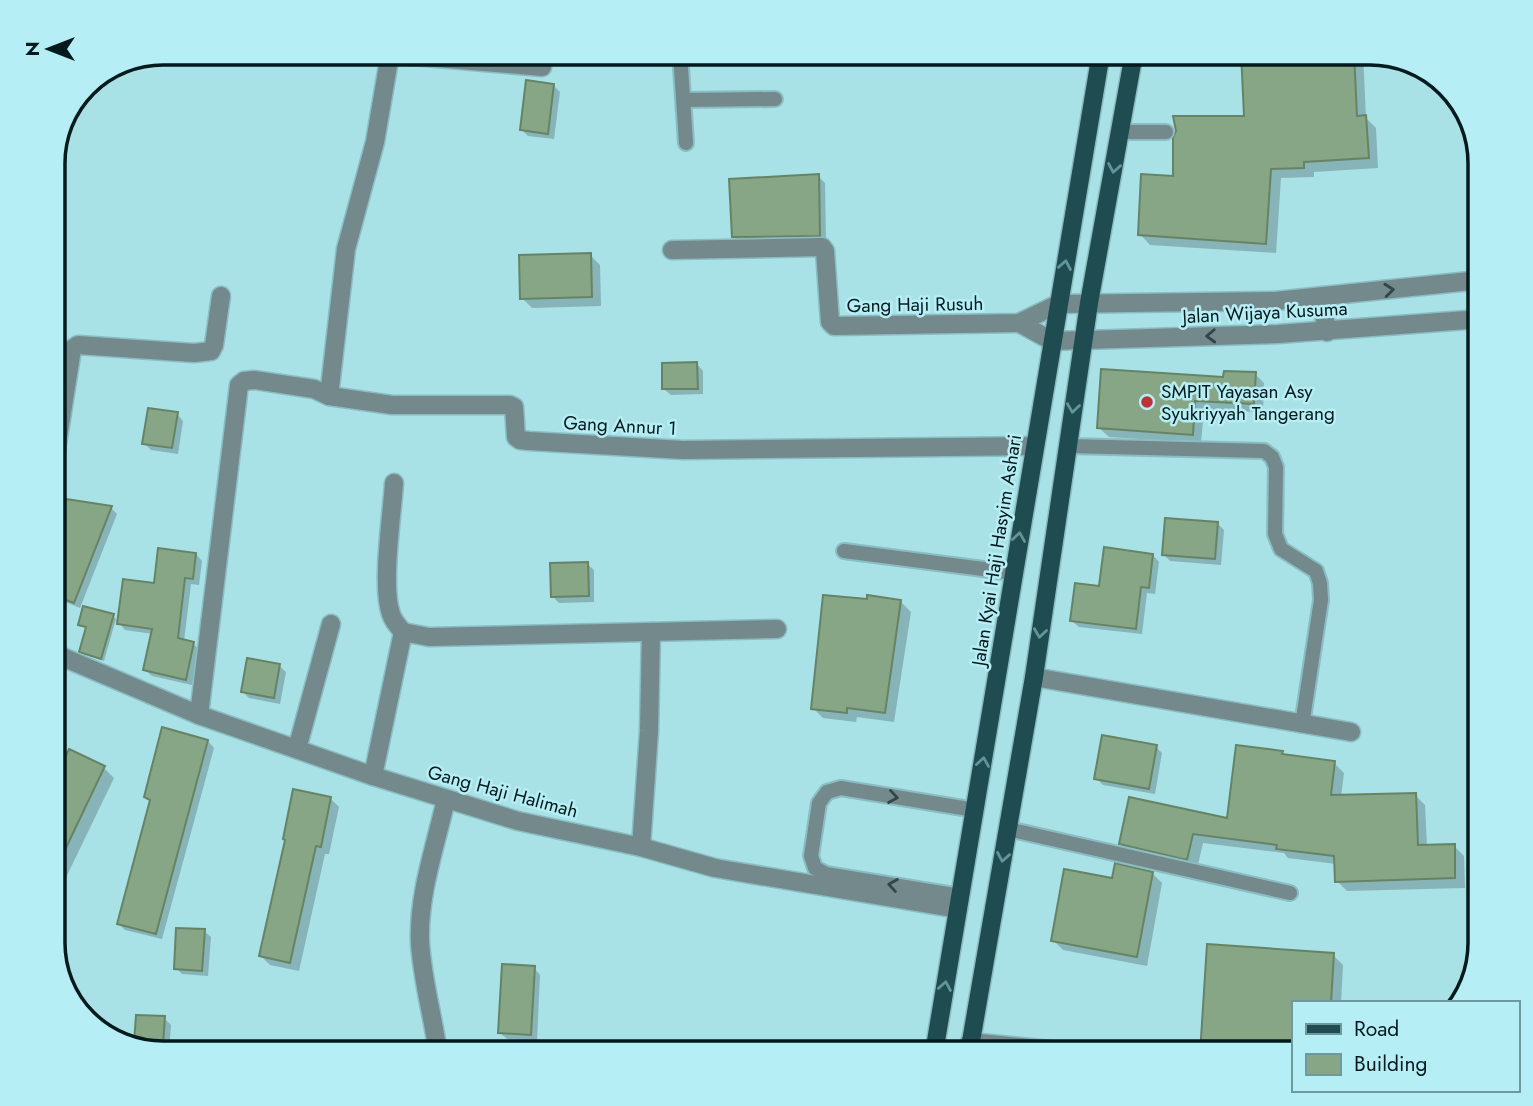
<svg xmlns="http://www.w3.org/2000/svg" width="1533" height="1106" viewBox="0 0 1533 1106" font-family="Jost,sans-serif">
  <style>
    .shadow { fill: #0003 }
    .building { fill: #87a685; stroke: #668465; stroke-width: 2 }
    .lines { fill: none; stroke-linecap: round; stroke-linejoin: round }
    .service-casing { stroke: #8abdc2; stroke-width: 18 }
    .minor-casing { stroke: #8abdc2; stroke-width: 21 }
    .tertiary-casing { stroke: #8abdc2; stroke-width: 21 }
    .primary-casing { stroke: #8abdc2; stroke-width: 21 }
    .service { stroke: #73898c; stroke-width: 14 }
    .minor { stroke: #73898c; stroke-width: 18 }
    .tertiary { stroke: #73898c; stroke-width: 18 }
    .primary { stroke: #1f4c50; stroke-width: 18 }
    .oneway { stroke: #62959a }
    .oneway2 { stroke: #304649 }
    .poi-dot { fill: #c03036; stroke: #b5eef4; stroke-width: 2.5 }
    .labels { text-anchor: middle; stroke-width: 5; stroke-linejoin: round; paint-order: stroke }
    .street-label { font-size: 19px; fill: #031a1c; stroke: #b5eef4 }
    .poi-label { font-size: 19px; fill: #031a1c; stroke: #b5eef4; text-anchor: start }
    .rim { fill: none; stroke: #031a1c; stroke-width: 3.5 }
  </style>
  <rect width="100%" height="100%" fill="#a8e1e6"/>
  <g class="shadow">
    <polygon points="1243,53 1363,53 1366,118 1376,128 1378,168 1314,172 1314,177 1281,178 1276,253 1150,245 1140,234 1175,178 1246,117"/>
    <polygon points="554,86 560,92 554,139 528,136 521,129"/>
    <polygon points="818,176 825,183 826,241 740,243 734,237"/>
    <polygon points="590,255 600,265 601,306 532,308 522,298"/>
    <polygon points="697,364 703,371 703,394 671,395 664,389"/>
    <polygon points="1255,374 1264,383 1263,412 1204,410 1201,443 1109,437 1099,428 1225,378"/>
    <polygon points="177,414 183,421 178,454 151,450 144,443"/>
    <polygon points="53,498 111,508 117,514 80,608 53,597"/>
    <polygon points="1218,524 1224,530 1221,565 1170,561 1164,555"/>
    <polygon points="196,554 202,561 199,585 191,584 184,641 193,643 199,650 192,685 152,676 145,670 153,634 125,630 119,623 156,585"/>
    <polygon points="1153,555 1159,562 1155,594 1147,593 1142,634 1079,627 1072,621 1100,588"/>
    <polygon points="587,564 594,570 594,602 559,603 552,596"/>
    <polygon points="901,602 911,612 894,722 857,717 856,722 823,718 813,708"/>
    <polygon points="113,616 116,619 104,661 84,654 81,651 87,629 80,625"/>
    <polygon points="279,666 286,672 280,704 249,698 243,692"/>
    <polygon points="208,741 214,748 162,939 125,930 119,924 151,802 146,796"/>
    <polygon points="1156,747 1162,753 1155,794 1103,785 1096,778"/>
    <polygon points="69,751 104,768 114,778 60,890 53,887 53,786"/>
    <polygon points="1282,753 1286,757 1334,763 1344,773 1341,797 1415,795 1425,805 1427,847 1454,846 1464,856 1465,888 1347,891 1337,881 1336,864 1288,858 1284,853 1203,843 1197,869 1131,854 1121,844 1228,820"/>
    <polygon points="330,798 339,807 329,854 325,854 299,971 270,965 261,956"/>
    <polygon points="1152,873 1162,883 1147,966 1063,950 1053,940 1113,880"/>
    <polygon points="204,931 211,937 208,976 182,974 176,968"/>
    <polygon points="1333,955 1343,965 1341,1003 1293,1003 1293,1053 1202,1053"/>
    <polygon points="534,968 540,975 537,1041 507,1039 500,1033"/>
    <polygon points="164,1018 171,1025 169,1051 151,1050 136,1043"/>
    <polygon points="522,1047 559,1047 565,1053 522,1053"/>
  </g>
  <g class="building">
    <polygon points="1241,52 1354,52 1357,116 1366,115 1369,158 1304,162 1304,168 1271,169 1266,244 1138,235 1141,174 1173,176 1173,138 1176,131 1173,116 1244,116"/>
    <polygon points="526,80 554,84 548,134 520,130"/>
    <polygon points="819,174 820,236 732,237 729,179"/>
    <polygon points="591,253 592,297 520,299 519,255"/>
    <polygon points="697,362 698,389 662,389 662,363"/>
    <polygon points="1101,369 1223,377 1224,371 1256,372 1254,404 1195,401 1193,435 1097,428"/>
    <polygon points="148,408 178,412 172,448 142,444"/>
    <polygon points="53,497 112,506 74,603 53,595"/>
    <polygon points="1165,518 1218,522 1215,559 1162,555"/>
    <polygon points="1104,547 1153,554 1149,588 1141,587 1136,629 1070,621 1075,583 1099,586"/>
    <polygon points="158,548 196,553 193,579 185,578 178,638 194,642 186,680 143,670 152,629 117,624 123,579 154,583"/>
    <polygon points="588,562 589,596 551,597 550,563"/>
    <polygon points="823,595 867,599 867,595 901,600 885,713 847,708 847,713 811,709"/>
    <polygon points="83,606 114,614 101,659 79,652 86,627 78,625"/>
    <polygon points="247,658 280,664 274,698 241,692"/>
    <polygon points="162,727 208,740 156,934 117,924 150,800 144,797"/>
    <polygon points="1102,735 1157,745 1149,789 1094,779"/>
    <polygon points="1236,745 1283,751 1282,754 1335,761 1331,795 1416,793 1418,845 1455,844 1455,878 1335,882 1334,856 1276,849 1277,845 1193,834 1187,860 1119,844 1129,797 1227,818"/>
    <polygon points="69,749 105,766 53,875 53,782"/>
    <polygon points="293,789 331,797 321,847 316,846 290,963 259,956 285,840 283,839"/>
    <polygon points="1115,863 1153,872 1137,957 1051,941 1064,869 1112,878"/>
    <polygon points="176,928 205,929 202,971 174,969"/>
    <polygon points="1207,944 1334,953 1331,1003 1293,1003 1293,1054 1200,1054"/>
    <polygon points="502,964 535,966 531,1035 498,1033"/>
    <polygon points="136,1015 165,1016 163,1045 134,1043"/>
  </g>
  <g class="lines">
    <defs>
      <g id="service">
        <polyline points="680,53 686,143"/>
        <polyline points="684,100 775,99"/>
        <polyline points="1121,132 1166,132"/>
        <polyline points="1068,446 1264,451 1272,457 1276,467 1275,534 1281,549 1316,571 1320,583 1321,600 1302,725"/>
        <polyline points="844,551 1014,573"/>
        <polyline points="1008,829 1290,893"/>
        <polyline points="960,896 826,874 815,868 811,856 819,803 827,792 841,788 975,810"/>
      </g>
      <g id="minor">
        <polyline points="672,250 822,247 825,251 830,322 834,326 1019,323 1058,304"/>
        <polyline points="1019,323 1052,341"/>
        <polyline points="329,396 346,249 375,142 390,54 542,67"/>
        <polyline points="53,469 72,349 78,345 194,353 211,351 214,345 221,296"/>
        <path d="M394,483C392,515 381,587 391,614C393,621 398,626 403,632"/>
        <polyline points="53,653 199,715 373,776 518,821 641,847 715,868 958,909"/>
        <polyline points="1034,677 1351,732"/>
        <polyline points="199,715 239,385 244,381 254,380 314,389 329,396 392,405 510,405 514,407 516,437 520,440 529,441 683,450 1034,446"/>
        <polyline points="297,749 331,624"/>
        <polyline points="373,776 403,632 429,637 777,629"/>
        <polyline points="641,847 649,731 651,632"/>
        <polyline points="970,1042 1079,1053"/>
        <path d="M438,1053C433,1016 422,979 420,942C418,894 436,845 446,799"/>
      </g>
      <g id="tertiary">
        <polyline points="1321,298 1327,332"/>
        <polyline points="1058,304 1275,301 1480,280"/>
        <polyline points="1052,341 1278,334 1480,319"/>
      </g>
      <g id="primary">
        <polyline points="934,1053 1101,53"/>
        <polyline points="969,1053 1034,677 1089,303 1134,53"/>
      </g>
    </defs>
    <use href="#service" class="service-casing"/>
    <use href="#minor" class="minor-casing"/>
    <use href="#tertiary" class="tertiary-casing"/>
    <use href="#primary" class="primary-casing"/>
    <use href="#service" class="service"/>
    <use href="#minor" class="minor"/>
    <use href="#tertiary" class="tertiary"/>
    <use href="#primary" class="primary"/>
  </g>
  <defs><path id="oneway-chevron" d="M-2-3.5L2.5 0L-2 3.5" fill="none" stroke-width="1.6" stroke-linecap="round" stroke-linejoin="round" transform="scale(1.75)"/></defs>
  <g class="oneway">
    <use href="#oneway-chevron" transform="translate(1114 168) rotate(100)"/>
    <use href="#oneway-chevron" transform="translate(1065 265) rotate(-80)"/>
    <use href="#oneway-chevron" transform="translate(1073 408) rotate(98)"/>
    <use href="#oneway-chevron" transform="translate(1019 537) rotate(-81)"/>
    <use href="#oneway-chevron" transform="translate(1040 633) rotate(98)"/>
    <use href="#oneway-chevron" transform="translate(983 762) rotate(-81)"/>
    <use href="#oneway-chevron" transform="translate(1003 857) rotate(100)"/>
    <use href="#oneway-chevron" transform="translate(945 986) rotate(-80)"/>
  </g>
  <g class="oneway2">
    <use href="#oneway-chevron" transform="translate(1389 290) rotate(-6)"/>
    <use href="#oneway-chevron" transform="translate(1211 336) rotate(178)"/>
    <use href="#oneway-chevron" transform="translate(893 797) rotate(9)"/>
    <use href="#oneway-chevron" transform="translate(893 885) rotate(-171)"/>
  </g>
  <circle class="poi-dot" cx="1147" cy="402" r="7"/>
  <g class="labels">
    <g class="street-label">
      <text transform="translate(915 304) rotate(-1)" y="7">Gang Haji Rusuh</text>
      <text transform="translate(1265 312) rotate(-3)" y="7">Jalan Wijaya Kusuma</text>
      <text transform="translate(620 425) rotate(3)" y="7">Gang Annur 1</text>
      <text transform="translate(996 550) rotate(-81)" y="7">Jalan Kyai Haji Hasyim Ashari</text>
      <text transform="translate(503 791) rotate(15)" y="7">Gang Haji Halimah</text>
    </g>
    <g class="poi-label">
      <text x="1161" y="398">SMPIT Yayasan Asy<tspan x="1161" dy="22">Syukriyyah Tangerang</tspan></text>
    </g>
  </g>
  <path d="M0 0H1533V1106H0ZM163 65H1370A98 98 0 0 1 1468 163V943A98 98 0 0 1 1370 1041H163A98 98 0 0 1 65 943V163A98 98 0 0 1 163 65Z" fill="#b5eef4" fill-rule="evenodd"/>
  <path class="rim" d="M163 65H1370A98 98 0 0 1 1468 163V943A98 98 0 0 1 1370 1041H163A98 98 0 0 1 65 943V163A98 98 0 0 1 163 65Z"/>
  <rect x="1292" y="1001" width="228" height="91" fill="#b5eef4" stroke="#6e999e" stroke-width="2"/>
  <rect x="1306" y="1024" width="35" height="10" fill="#1f4c50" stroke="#6e999e" stroke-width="2"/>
  <text x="1354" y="1036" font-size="21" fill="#031a1c">Road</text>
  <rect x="1306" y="1054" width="35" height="21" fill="#87a685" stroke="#6e999e" stroke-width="2"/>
  <text x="1354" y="1071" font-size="21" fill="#031a1c">Building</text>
  <g transform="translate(49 49) rotate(270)" stroke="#b5eef4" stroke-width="5" paint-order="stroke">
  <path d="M0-5L12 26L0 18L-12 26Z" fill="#031a1c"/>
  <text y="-10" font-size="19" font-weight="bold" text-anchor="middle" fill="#031a1c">N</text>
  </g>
</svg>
